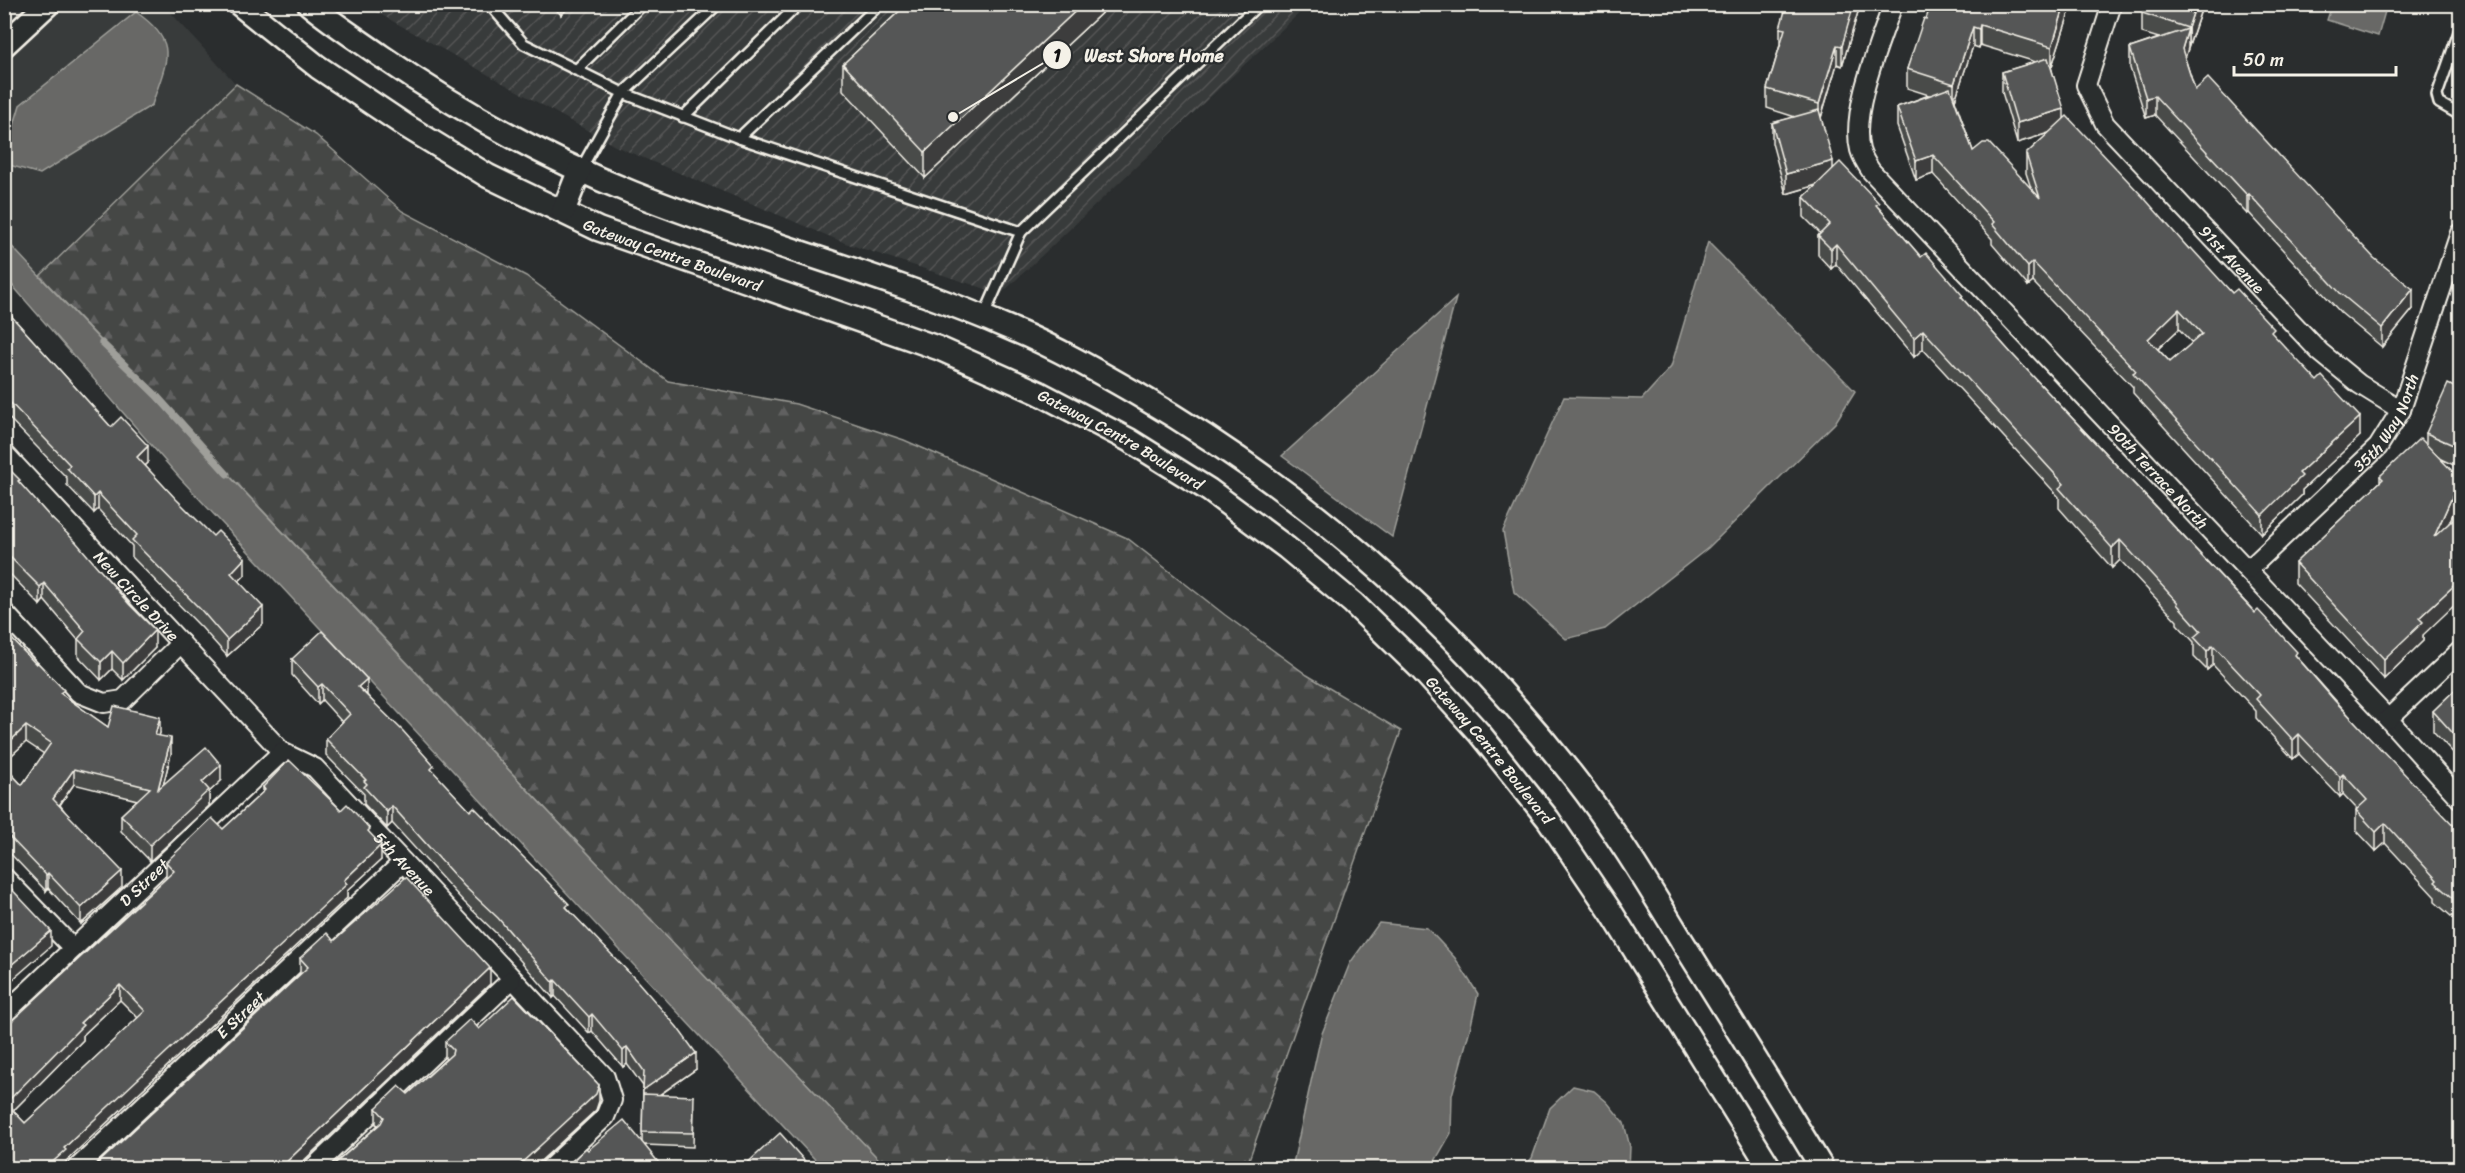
<svg xmlns="http://www.w3.org/2000/svg" width="2465" height="1173" viewBox="0 0 2465 1173" font-family="Sriracha,sans-serif">
  <style>
    .built { fill: #373a3a }
    .industrial { fill: url(#industrial-furrows) }
    .forest { fill: url(#forest-firs); stroke: #9c9c96; stroke-width: 1.5 }
    .water { fill: #676866; stroke: #9f9f9a; stroke-width: 1.5 }
    .lines { fill: none; stroke-linecap: round; stroke-linejoin: round }
    .stream { stroke: #9f9f9a; stroke-width: 7 }
    .service-casing { stroke: #f4f1e8; stroke-width: 14 }
    .minor-casing { stroke: #f4f1e8; stroke-width: 22 }
    .tertiary-casing { stroke: #f4f1e8; stroke-width: 27 }
    .service { stroke: #2a2d2e; stroke-width: 9 }
    .minor { stroke: #2a2d2e; stroke-width: 18 }
    .tertiary { stroke: #2a2d2e; stroke-width: 22 }
    .wall { fill: #494b4a; stroke: #f4f1e8; stroke-width: 1.5; fill-rule: evenodd }
    .shaded-wall { fill: #3c3d3c; stroke: #f4f1e8; stroke-width: 1.5 }
    .building { fill: #555756; stroke: #f4f1e8; stroke-width: 1.5; fill-rule: evenodd }
    .labels { text-anchor: middle; stroke-width: 4.5; stroke-linejoin: round; paint-order: stroke }
    .street-label { font-size: 16px; fill: #f4f1e8; stroke: #2a2d2e }
    .leader { fill: none; stroke: #f4f1e8; stroke-width: 2 }
    .callout-dot { fill: #f4f1e8; stroke: #2a2d2e; stroke-width: 2 }
    .mark-label { font-size: 18px; text-anchor: middle; font-weight: bold; fill: #111 }
    .callout-label { font-size: 18px; text-anchor: middle; font-weight: bold; fill: #f4f1e8; stroke: #2a2d2e; stroke-width: 4.5; stroke-linejoin: round; paint-order: stroke }
  </style>
  <defs>
    <pattern id="industrial-furrows" width="10" height="10" patternUnits="userSpaceOnUse" patternTransform="scale(1.5)"><rect width="10" height="10" fill="#373a3a"/><path d="M-1 1l2-2M0 10L10 0M9 11l2-2" fill="none" stroke="#555756"/></pattern>
    <pattern id="forest-firs" width="22" height="20" patternUnits="userSpaceOnUse" patternTransform="scale(1.5)"><rect width="22" height="20" fill="#444645"/><path d="M5 1l3.5 6h-7zM16 11l3.5 6h-7z" fill="#606160"/></pattern>
  </defs>
  <rect width="100%" height="100%" fill="#2a2d2e"/>
  <filter id="ink" filterUnits="userSpaceOnUse"><feTurbulence type="fractalNoise" baseFrequency=".0167" numOctaves="2"/><feDisplacementMap in="SourceGraphic" scale="12" xChannelSelector="R" yChannelSelector="G"/><feConvolveMatrix kernelMatrix="1 2 1 2 8 2 1 2 1" color-interpolation-filters="sRGB"/></filter>
  <g filter="url(#ink)">
    <g class="built">
      <polygon points="5,5 31,5 5,29"/>
      <polygon points="64,5 164,5 236,84 40,276 5,238 4,60"/>
    </g>
    <polygon class="industrial" points="364,5 1308,5 1001,294 845,243 615,146"/>
    <polygon class="forest" points="236,84 316,135 402,211 526,276 668,381 796,404 904,440 1127,538 1225,615 1307,675 1401,731 1246,1168 887,1168 40,276"/>
    <g class="water">
      <polygon points="2332,5 2376,5 2386,8 2378,36 2327,20"/>
      <path d="M136,12C181,43 166,61 152,105L40,174L9,165L8,157L11,135L20,105Z"/>
      <polygon points="4,238 43,280 887,1168 823,1168 179,477 5,277"/>
      <polygon points="1708,242 1855,391 1835,423 1708,548 1605,629 1566,639 1514,592 1503,531 1564,397 1642,399 1671,367"/>
      <polygon points="1456,298 1392,537 1282,456"/>
      <polygon points="1379,923 1427,928 1455,958 1478,994 1471,1025 1452,1095 1451,1133 1435,1161 1427,1168 1292,1168 1321,1036 1350,963"/>
      <polygon points="1573,1086 1594,1091 1607,1102 1624,1123 1630,1147 1629,1168 1523,1168 1532,1158 1550,1108"/>
    </g>
    <g class="lines">
      <polyline class="stream" points="102,343 157,396 227,474"/>
      <defs>
        <g id="service">
          <polyline points="489,4 524,44 623,93 739,138 1021,232 1259,4"/>
          <polyline points="2460,29 2437,95 2439,103 2460,115"/>
          <polyline points="576,70 643,4"/>
          <polyline points="683,117 799,4"/>
          <polyline points="739,138 880,4"/>
          <polyline points="581,169 623,93 718,4"/>
          <polyline points="983,318 1021,232"/>
        </g>
        <g id="minor">
          <path id="s1" d="M1893,4C1880,42 1850,112 1860,150C1862,157 1867,165 1871,171L2388,719L2460,799"/>
          <path id="s2" d="M2112,4L2086,85L2105,124L2320,352L2359,384L2401,410"/>
          <path id="s3" d="M4,453L282,752L315,768L605,1077L612,1100L605,1117L550,1168"/>
          <path id="s4" d="M2248,570L2378,447L2401,410L2460,233"/>
          <polyline points="4,612 79,693 104,703 123,700 181,643"/>
          <polyline points="2388,719 2460,651"/>
          <polyline points="4,877 73,948"/>
          <path id="s5" d="M4,1014L282,752"/>
          <path id="s6" d="M77,1168L403,862"/>
          <polyline points="313,1168 511,980"/>
        </g>
        <g id="tertiary">
          <path id="s7" d="M239,4L318,67L406,126L488,176L598,229L938,348L1039,393L1129,440L1209,490L1287,548L1353,603L1422,670L1480,734L1548,819L1611,912L1770,1168"/>
          <path d="M309,4C332,23 357,39 381,56C459,110 545,158 633,193C758,243 890,276 1014,330C1057,348 1097,371 1137,394C1308,493 1451,621 1573,776C1614,828 1648,885 1682,941C1729,1016 1776,1092 1822,1168"/>
          <polyline points="4,45 48,4"/>
          <polyline points="563,212 580,169"/>
        </g>
      </defs>
      <use href="#service" class="service-casing"/>
      <use href="#minor" class="minor-casing"/>
      <use href="#tertiary" class="tertiary-casing"/>
      <use href="#service" class="service"/>
      <use href="#minor" class="minor"/>
      <use href="#tertiary" class="tertiary"/>
    </g>
    <g class="wall">
      <polygon points="551,4 572,4 561,15"/>
      <polygon points="907,4 1111,4 925,178 843,90 843,64"/>
      <polygon points="1858,4 1858,12 1842,66 1837,64 1821,118 1833,169 1879,208 1921,257 1963,299 2011,353 2297,657 2460,840 2460,924 2435,902 2435,897 2385,843 2376,851 2356,830 2356,810 2357,809 2343,794 2340,797 2299,754 2293,759 2256,718 2256,711 2213,665 2207,670 2194,657 2194,642 2177,624 2177,621 2120,560 2112,568 2059,508 2059,497 1923,349 1914,357 1836,264 1831,269 1818,255 1818,236 1820,233 1804,217 1804,197 1817,185 1786,194 1772,143 1772,123 1795,117 1767,108 1767,89 1780,45 1780,28"/>
      <path d="M2072,4L2052,66H2051L2064,119L2189,249L2274,336L2360,436L2302,490V495L2262,534L2133,393V387L2033,282L2028,286L1992,244V239L1933,174L1916,180L1897,126V107L1929,95L1907,88V69L1926,19L2028,5ZM1980,45L2036,62L2002,72V92L2017,143L2049,133L2026,154V173L2031,188L1973,151L1955,100L1973,46L1979,48ZM2179,329L2192,343L2170,362L2158,349Z"/>
      <polygon points="2203,4 2185,58 2195,90 2413,309 2382,347 2341,313 2249,213 2247,214 2155,115 2146,118 2130,68 2130,48 2159,38 2142,33 2142,13"/>
      <polygon points="4,308 111,427 148,463 145,466 245,575 239,581 263,624 227,656 202,628 132,557 132,546 98,509 94,513 67,485 67,478 4,413"/>
      <polygon points="2460,343 2460,379 2456,377 2456,358"/>
      <polygon points="2460,390 2460,468 2441,459 2460,498 2449,524 2423,635 2423,641 2384,679 2295,583 2295,563 2380,482 2380,476 2426,444 2426,433"/>
      <polygon points="4,464 155,648 123,680 112,669 101,680 78,656 78,640 44,600 40,605 10,574 8,576 4,572"/>
      <polygon points="4,631 64,696 108,727 160,733 159,735 171,754 163,785 221,781 209,792 209,806 150,861 121,831 121,815 137,800 74,784 60,805 122,887 81,924 48,888 46,891 4,847 4,766 22,785 44,754 26,742 4,762"/>
      <polygon points="292,659 367,695 434,773 470,811 569,910 696,1069 660,1095 694,1109 693,1147 645,1145 588,1150 642,1142 643,1086 627,1064 623,1067 592,1031 589,1033 555,996 553,998 498,935 464,902 392,823 387,828 364,804 364,794 326,755 326,739 342,722 322,700 318,704 292,675"/>
      <polygon points="2460,685 2460,760 2433,731 2433,711"/>
      <path d="M263,787L341,810L370,834L381,860L347,891V898L66,1161V1165L62,1168H4V1028L166,878V862L223,829L263,792ZM120,1000L138,1018L25,1123L13,1111L83,1040V1035Z"/>
      <polygon points="334,941 490,984 296,1168 93,1168 300,974 300,958"/>
      <polygon points="479,1029 599,1101 596,1110 533,1168 330,1168 378,1125 376,1124 376,1108 408,1094 446,1059 445,1058 445,1042"/>
    </g>
    <g class="shaded-wall">
      <polygon points="561,4 572,4 561,15"/>
      <polygon points="1083,4 1111,4 925,178 925,152"/>
      <polygon points="1853,4 1858,4 1858,12 1842,66 1842,46"/>
      <polygon points="2065,4 2072,4 2052,66 2052,47"/>
      <polygon points="2196,4 2203,4 2188,48 2188,28"/>
      <polygon points="1980,25 1980,45 1979,48 1979,29"/>
      <polygon points="1973,27 1973,46 1954,103 1954,84"/>
      <polygon points="2188,29 2188,48 2182,68 2182,49"/>
      <polygon points="1837,45 1837,64 1819,124 1819,104"/>
      <polygon points="2155,96 2155,115 2146,118 2146,98"/>
      <polygon points="2064,109 2064,128 2017,143 2017,123"/>
      <polygon points="1933,155 1933,174 1916,180 1916,161"/>
      <polygon points="1833,161 1833,180 1786,194 1786,174"/>
      <polygon points="2249,194 2249,213 2247,214 2247,195"/>
      <polygon points="1836,244 1836,264 1831,269 1831,249"/>
      <polygon points="2033,262 2033,282 2028,286 2028,267"/>
      <polygon points="2413,289 2413,309 2382,347 2382,328"/>
      <polygon points="2179,309 2179,329 2148,358 2148,339"/>
      <polygon points="1923,330 1923,349 1914,357 1914,338"/>
      <polygon points="2360,417 2360,436 2302,490 2302,495 2262,534 2262,515 2299,473"/>
      <polygon points="148,446 148,463 137,473 137,457"/>
      <polygon points="2460,479 2460,498 2434,557 2434,537"/>
      <polygon points="98,493 98,509 94,513 94,497"/>
      <polygon points="2120,540 2120,560 2112,568 2112,548"/>
      <polygon points="10,557 10,574 8,576 8,558"/>
      <polygon points="245,558 245,575 231,589 231,573"/>
      <polygon points="2460,580 2460,600 2423,635 2423,641 2384,679 2384,659 2419,618"/>
      <polygon points="44,583 44,600 40,605 40,587"/>
      <polygon points="263,607 263,624 227,656 227,640"/>
      <polygon points="155,630 155,648 123,680 123,663"/>
      <polygon points="2213,645 2213,665 2207,670 2207,651"/>
      <polygon points="112,651 112,669 101,680 101,662"/>
      <polygon points="367,679 367,695 358,687"/>
      <polygon points="322,684 322,700 318,704 318,687"/>
      <polygon points="160,717 160,733 155,750 155,735"/>
      <polygon points="26,726 26,742 4,762 4,747"/>
      <polygon points="2299,734 2299,754 2293,759 2293,740"/>
      <polygon points="171,738 171,754 158,805 158,789"/>
      <polygon points="221,765 221,781 209,792 209,806 150,861 150,845 202,782"/>
      <polygon points="74,769 74,784 53,814 53,799"/>
      <polygon points="2343,774 2343,794 2340,797 2340,777"/>
      <polygon points="392,806 392,823 387,828 387,812"/>
      <polygon points="2385,823 2385,843 2376,851 2376,832"/>
      <polygon points="2459,831 2459,851 2455,835"/>
      <polygon points="381,845 381,860 347,891 347,898 66,1161 66,1165 62,1168 46,1168 64,1148"/>
      <polygon points="122,871 122,887 81,924 81,908"/>
      <polygon points="48,873 48,888 46,891 46,875"/>
      <polygon points="51,931 51,946 4,987 4,971"/>
      <polygon points="490,968 490,984 296,1168 280,1168"/>
      <polygon points="555,980 555,996 553,998 553,982"/>
      <polygon points="120,985 120,1000 83,1035 83,1040 6,1118 6,1103 80,1023"/>
      <polygon points="592,1014 592,1031 589,1033 589,1017"/>
      <polygon points="627,1047 627,1064 623,1067 623,1051"/>
      <polygon points="696,1053 696,1069 643,1106 643,1090"/>
      <polygon points="599,1085 599,1101 596,1110 533,1168 516,1168"/>
    </g>
    <g class="building">
      <polygon points="907,4 1083,4 925,152 843,64"/>
      <polygon points="1787,4 1854,4 1842,46 1837,45 1819,104 1767,89 1785,29 1780,28"/>
      <polygon points="1931,4 2028,5 2028,4 2065,4 2052,47 1980,25 1979,29 1973,27 1954,84 1907,69 1924,18 1926,19"/>
      <polygon points="2145,4 2196,4 2188,28 2142,13"/>
      <polygon points="2188,29 2182,49 2195,90 2208,78 2374,258 2413,289 2382,328 2341,294 2249,194 2247,195 2155,96 2146,98 2130,48"/>
      <polygon points="2048,58 2064,109 2017,123 2002,72"/>
      <path d="M1950,88L1973,151L1983,143H1989L2040,198L2026,154L2067,116L2145,199L2189,249L2191,248L2232,293L2237,289L2274,329L2271,332L2317,381L2322,376L2360,417L2299,473L2302,476L2262,515L2133,373L2136,371L2033,262L2028,267L1992,224L1994,222L1933,155L1916,161L1897,107ZM2179,309L2202,334L2170,362L2148,339Z"/>
      <polygon points="1819,110 1833,161 1786,174 1772,123"/>
      <polygon points="1840,162 1879,203 1876,205 1921,257 1926,253 1963,296 1961,297 2011,353 2255,613 2258,610 2297,652 2295,655 2335,701 2459,831 2455,835 2460,840 2460,904 2435,882 2437,880 2385,823 2376,832 2356,810 2367,800 2343,774 2340,777 2299,734 2293,740 2256,699 2260,695 2213,645 2207,651 2194,637 2201,631 2177,604 2178,603 2120,540 2112,548 2059,488 2064,484 1923,330 1914,338 1836,244 1831,249 1818,236 1830,224 1804,197"/>
      <polygon points="4,308 111,427 121,417 148,446 137,457 176,499 213,536 218,531 245,558 231,573 263,607 227,640 202,611 132,540 137,535 98,493 94,497 67,468 70,465 4,396"/>
      <polygon points="2460,343 2460,359 2456,358"/>
      <polygon points="2448,384 2460,390 2460,448 2426,433"/>
      <polygon points="2420,438 2460,479 2434,537 2460,513 2460,580 2419,618 2423,622 2384,659 2295,563 2383,479 2380,476"/>
      <polygon points="4,464 20,480 18,481 51,518 76,542 129,604 155,630 123,663 112,651 101,662 78,639 85,631 44,583 40,587 10,557 8,558 4,554"/>
      <polygon points="4,631 36,664 38,663 64,690 60,693 108,727 114,706 160,717 155,735 171,738 158,789 206,747 221,765 202,782 209,790 150,845 121,815 150,788 74,769 53,799 122,871 81,908 48,873 46,875 4,831 4,766 22,785 51,743 26,726 4,747"/>
      <polygon points="322,631 367,679 358,687 403,731 434,766 431,769 470,811 474,807 545,879 569,904 566,907 638,982 677,1027 696,1053 643,1090 644,1071 627,1047 623,1051 592,1014 589,1017 555,980 553,982 498,918 464,886 392,806 387,812 364,787 367,784 364,781 366,780 326,739 350,714 322,684 318,687 292,659"/>
      <polygon points="2460,685 2460,741 2433,711"/>
      <path d="M289,760L341,810L347,804L370,829L368,831L381,845L344,880L347,884L64,1148L66,1150L46,1168H4V1028L174,871L166,862L212,818L223,829L265,790L263,787ZM120,985L145,1011L25,1123L6,1103L83,1025L80,1023Z"/>
      <polygon points="406,877 490,968 280,1168 93,1168 308,967 300,958 327,933 334,941"/>
      <polygon points="4,881 51,931 4,971"/>
      <polygon points="514,996 599,1085 596,1094 516,1168 330,1168 381,1123 384,1117 376,1108 399,1086 408,1094 452,1054 453,1050 445,1042 470,1019 479,1029"/>
      <polygon points="643,1094 694,1096 693,1133 642,1132"/>
      <polygon points="624,1120 663,1168 565,1168 586,1148 588,1150"/>
      <polygon points="780,1133 811,1168 742,1168"/>
    </g>
  </g>
  <g class="labels">
    <g class="street-label">
      <text dy="6" stroke="none"><textPath href="#s7" startOffset="504">Gateway Centre Boulevard</textPath></text>
      <text dy="6" stroke="none"><textPath href="#s2" startOffset="314">91st Avenue</textPath></text>
      <text dy="6" stroke="none"><textPath href="#s4" startOffset="204">35th Way North</textPath></text>
      <text dy="6" stroke="none"><textPath href="#s7" startOffset="990">Gateway Centre Boulevard</textPath></text>
      <text dy="6" stroke="none"><textPath href="#s1" startOffset="594">90th Terrace North</textPath></text>
      <text dy="6" stroke="none"><textPath href="#s3" startOffset="195">New Circle Drive</textPath></text>
      <text dy="6" stroke="none"><textPath href="#s7" startOffset="1476">Gateway Centre Boulevard</textPath></text>
      <text dy="6" stroke="none"><textPath href="#s3" startOffset="576">5th Avenue</textPath></text>
      <text dy="6" stroke="none"><textPath href="#s5" startOffset="192">D Street</textPath></text>
      <text dy="6" stroke="none"><textPath href="#s6" startOffset="224">E Street</textPath></text>
    </g>
  </g>
  <path class="leader" d="M953 117L1057 55"/>
  <g class="callout-dot">
    <circle cx="953" cy="117" r="6"/>
    <circle cx="1057" cy="55" r="15"/>
  </g>
  <g class="mark-label">
    <text x="1057" y="62">1</text>
  </g>
  <g class="callout-label">
    <text x="1154" y="62">West Shore Home</text>
  </g>
  <rect width="2465" height="1173" fill="none" stroke="#2a2d2e" stroke-width="24"/>
  <rect x="12" y="12" width="2441" height="1149" fill="none" stroke="#f4f1e8" stroke-width="2" filter="url(#ink)"/>
  <path d="M2234 66v9h162v-9" fill="none" stroke="#f4f1e8" stroke-width="3"/>
  <text x="2243" y="66" font-size="18" fill="#f4f1e8" stroke="#2a2d2e" stroke-width="4.5" paint-order="stroke">50 m</text>
</svg>
